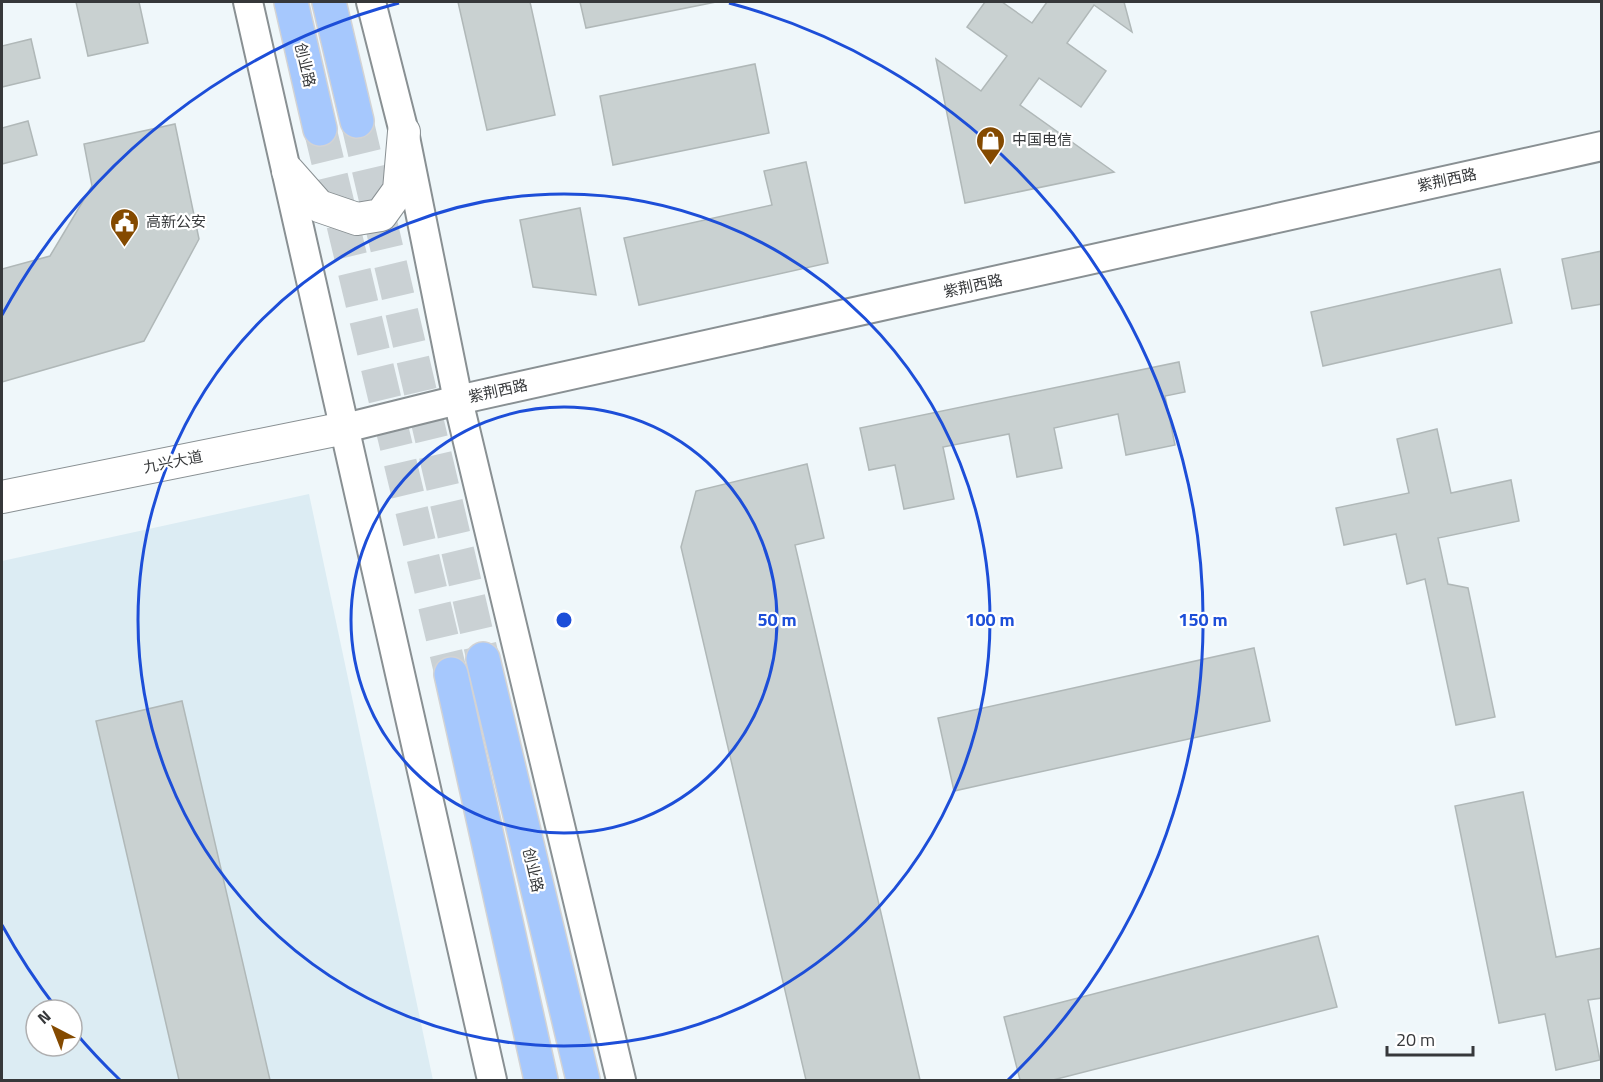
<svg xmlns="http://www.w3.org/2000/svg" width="1603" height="1082" viewBox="0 0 1603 1082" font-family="'Titillium Web','Noto Sans SC',sans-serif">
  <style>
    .built { fill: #dcecf3; fill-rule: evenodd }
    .building { fill: #c9d1d1; stroke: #b0b8b8; stroke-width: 1.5 }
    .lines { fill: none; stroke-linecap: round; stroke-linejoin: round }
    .primary-tunnel { stroke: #cad1d4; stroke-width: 33; stroke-dasharray: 33 16; stroke-linecap: butt }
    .tertiary-casing { stroke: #899093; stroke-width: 32 }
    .secondary-casing { stroke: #899093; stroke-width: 34 }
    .primary-casing { stroke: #d3d3d4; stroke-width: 36 }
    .tertiary { stroke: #fff; stroke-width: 28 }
    .secondary { stroke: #fff; stroke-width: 32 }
    .primary { stroke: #a6c8fd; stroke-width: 33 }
    .ring { fill: none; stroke: #1d4ed8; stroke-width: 3 }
    .labels { text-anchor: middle; stroke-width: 4.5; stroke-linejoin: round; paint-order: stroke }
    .street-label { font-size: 15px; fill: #36383a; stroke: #fff }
    .poi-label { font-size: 15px; fill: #36383a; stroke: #fff; text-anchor: start }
    .centre { fill: #1d4ed8; stroke: #fff; stroke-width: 3 }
    .ring-label { font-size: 18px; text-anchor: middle; font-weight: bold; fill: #1d4ed8; stroke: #fff; stroke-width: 4.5; stroke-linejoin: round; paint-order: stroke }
  </style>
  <rect width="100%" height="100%" fill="#eff7fa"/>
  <path class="built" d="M309,494L433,1080H2V561ZM36,1010H72V1046H36Z"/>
  <g class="building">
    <polygon points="76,2 139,2 148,43 88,56"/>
    <polygon points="458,2 530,2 555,115 487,130"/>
    <polygon points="580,2 716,2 586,28"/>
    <polygon points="985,2 1002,2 1032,23 1047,2 1124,2 1132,32 1094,5 1067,43 1106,71 1081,107 1039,78 1020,105 1114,172 965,203 936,59 981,91 1007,56 967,27"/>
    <polygon points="31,39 40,78 2,87 2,46"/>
    <polygon points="755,64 769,133 613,165 600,96"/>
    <polygon points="28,121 37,155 2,164 2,128"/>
    <polygon points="175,124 199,239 144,341 2,382 2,269 50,256 92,186 84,144"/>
    <polygon points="806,162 828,263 639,305 624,238 772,205 764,171"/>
    <polygon points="580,208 596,295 533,287 520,220"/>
    <polygon points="1602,251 1602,304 1572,309 1562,259"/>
    <polygon points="1500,269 1512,323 1323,366 1311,312"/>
    <polygon points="1179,362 1185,392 1165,396 1175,445 1126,455 1118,414 1054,428 1062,468 1017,477 1009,434 943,447 954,499 904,509 895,465 869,470 860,428"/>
    <polygon points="1437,429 1451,493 1511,480 1519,521 1438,538 1448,584 1468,588 1495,717 1456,725 1425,579 1407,584 1396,534 1344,545 1336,508 1409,493 1397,439"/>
    <polygon points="807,464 824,538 795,545 920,1080 806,1080 681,547 696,491"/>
    <polygon points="1254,648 1270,721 954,791 938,718"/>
    <polygon points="182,701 270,1080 179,1080 96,721"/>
    <polygon points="1523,792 1556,957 1602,948 1602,998 1588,1000 1600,1060 1556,1070 1545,1014 1499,1023 1455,806"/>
    <polygon points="1318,936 1337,1007 1053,1080 1020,1080 1004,1017"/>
  </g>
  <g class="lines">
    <g class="primary-tunnel">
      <polyline points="357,121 483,659"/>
      <polyline points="320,129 451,674"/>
    </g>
    <defs>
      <g id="tertiary">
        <polyline points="248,2 492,1080"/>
        <polyline points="371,2 404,132 458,400 621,1080"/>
        <polyline points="345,428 458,400 1602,146"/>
      </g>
      <g id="secondary">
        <polyline points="288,171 319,206 357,219 381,215 399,190 404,132"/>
        <polyline points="2,497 345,428"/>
      </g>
      <g id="primary">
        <polyline points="291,2 320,129"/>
        <polyline points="329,2 357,121"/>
        <polyline points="483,659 583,1080"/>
        <polyline points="451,674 541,1080"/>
      </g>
    </defs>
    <use href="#tertiary" class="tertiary-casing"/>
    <use href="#secondary" class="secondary-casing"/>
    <use href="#primary" class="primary-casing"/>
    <use href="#tertiary" class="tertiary"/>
    <use href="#secondary" class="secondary"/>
    <use href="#primary" class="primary"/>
  </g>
  <g class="ring">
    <circle cx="564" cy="620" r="213"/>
    <circle cx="564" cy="620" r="426"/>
    <path d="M120 1080A639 639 0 0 1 74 1031M57 1009A639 639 0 0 1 2 925M2 315A639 639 0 0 1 399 3M729 3A639 639 0 0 1 1008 1080"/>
  </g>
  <defs>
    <symbol id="shop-pin" viewBox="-11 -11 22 30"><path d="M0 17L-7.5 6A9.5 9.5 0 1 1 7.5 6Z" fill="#844a00" stroke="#fff"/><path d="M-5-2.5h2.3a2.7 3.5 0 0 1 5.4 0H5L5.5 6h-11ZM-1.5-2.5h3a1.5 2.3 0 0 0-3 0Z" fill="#fff"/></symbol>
    <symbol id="civic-pin" viewBox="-11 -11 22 30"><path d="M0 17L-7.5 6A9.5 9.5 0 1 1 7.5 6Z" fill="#844a00" stroke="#fff"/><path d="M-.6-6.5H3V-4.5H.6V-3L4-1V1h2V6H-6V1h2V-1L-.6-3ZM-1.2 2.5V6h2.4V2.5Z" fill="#fff"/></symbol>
  </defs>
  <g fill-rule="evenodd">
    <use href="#shop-pin" x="974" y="124" width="33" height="45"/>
    <use href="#civic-pin" x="108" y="206" width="33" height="45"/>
  </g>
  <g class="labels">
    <g class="street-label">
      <text transform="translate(305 65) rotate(77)" y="5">创业路</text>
      <text transform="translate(1447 180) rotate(-12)" y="5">紫荆西路</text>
      <text transform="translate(973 286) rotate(-12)" y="5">紫荆西路</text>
      <text transform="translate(498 391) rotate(-12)" y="5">紫荆西路</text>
      <text transform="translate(173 462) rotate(-11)" y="5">九兴大道</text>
      <text transform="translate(533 870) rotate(77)" y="5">创业路</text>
    </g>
    <g class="poi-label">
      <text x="1012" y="145">中国电信</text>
      <text x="146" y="227">高新公安</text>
    </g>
  </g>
  <circle cx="564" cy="620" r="9" class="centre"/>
  <g class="ring-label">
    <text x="777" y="626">50 m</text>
    <text x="990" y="626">100 m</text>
    <text x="1203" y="626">150 m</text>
  </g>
  <rect width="1603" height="1082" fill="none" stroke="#36383a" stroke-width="6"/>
  <g transform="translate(54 1028) rotate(318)"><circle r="28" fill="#ffffff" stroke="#afafb0" stroke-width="1.5"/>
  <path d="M0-4.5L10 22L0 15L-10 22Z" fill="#844a00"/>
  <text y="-9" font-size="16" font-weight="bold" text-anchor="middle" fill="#36383a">N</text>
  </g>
  <path d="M1387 1046v9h86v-9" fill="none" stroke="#36383a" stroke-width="3"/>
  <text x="1396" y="1046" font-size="18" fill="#36383a" stroke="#ffffff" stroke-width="4.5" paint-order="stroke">20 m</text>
</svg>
